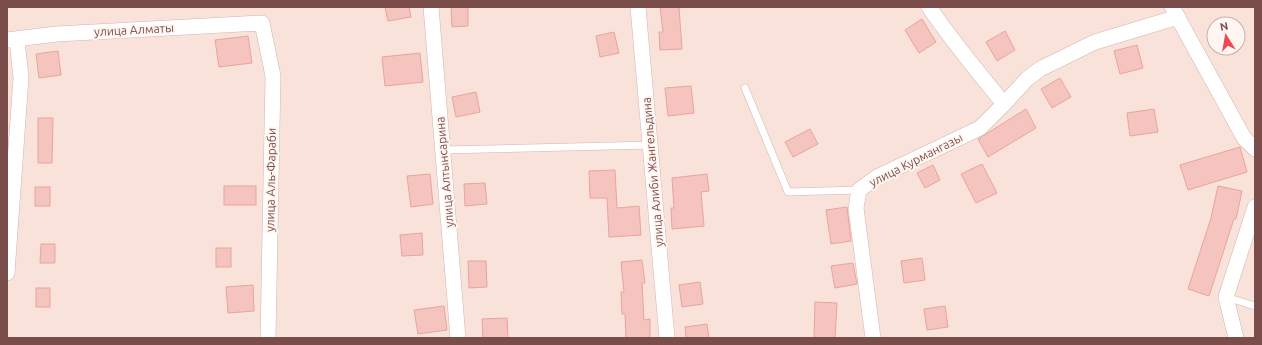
<svg xmlns="http://www.w3.org/2000/svg" width="1262" height="345" viewBox="0 0 1262 345" font-family="Ubuntu,sans-serif">
  <style>
    .residential { fill: #f8e2da; fill-rule: evenodd }
    .building { fill: #f5c4bf; stroke: #e9a49e }
    .lines { fill: none; stroke-linecap: round; stroke-linejoin: round }
    .service-casing { stroke: #d4b5b0; stroke-width: 8 }
    .minor-casing { stroke: #d4b5b0; stroke-width: 16 }
    .service { stroke: #fff; stroke-width: 7 }
    .minor { stroke: #fff; stroke-width: 15 }
    .labels { text-anchor: middle; stroke-width: 4; stroke-linejoin: round; paint-order: stroke }
    .street-label { font-size: 12px; fill: #7b4d4a; stroke: #fff5f1 }
  </style>
  <rect width="100%" height="100%" fill="#fef0e9"/>
  <path class="residential" d="M7,7H1255V338H7ZM1214,24H1238V48H1214Z"/>
  <g class="building">
    <polygon points="385,7 409,7 411,17 388,21"/>
    <polygon points="451,7 468,7 468,26 452,27"/>
    <polygon points="660,7 679,7 682,49 660,50 659,32 663,32"/>
    <polygon points="922,19 936,42 919,53 905,30"/>
    <polygon points="1005,31 1015,50 997,61 986,42"/>
    <polygon points="614,32 619,53 600,57 596,36"/>
    <polygon points="248,36 252,63 219,67 215,40"/>
    <polygon points="1137,45 1143,68 1120,74 1114,51"/>
    <polygon points="58,51 61,75 39,78 36,54"/>
    <polygon points="420,53 423,82 385,86 382,57"/>
    <polygon points="1060,78 1071,97 1052,108 1041,89"/>
    <polygon points="691,86 694,113 668,116 665,88"/>
    <polygon points="476,92 480,112 456,117 452,97"/>
    <polygon points="1026,109 1036,128 988,157 978,139"/>
    <polygon points="1154,109 1158,132 1130,136 1127,113"/>
    <polygon points="38,118 53,118 52,163 38,163"/>
    <polygon points="810,129 818,144 793,157 785,142"/>
    <polygon points="1240,147 1247,172 1188,190 1180,165"/>
    <polygon points="982,164 997,193 976,203 961,174"/>
    <polygon points="933,165 940,180 925,188 917,173"/>
    <polygon points="615,170 617,208 639,206 641,235 609,237 607,198 590,198 589,171"/>
    <polygon points="430,174 433,204 411,207 407,176"/>
    <polygon points="707,174 709,191 701,192 704,226 672,229 671,208 674,208 672,178"/>
    <polygon points="485,183 487,204 465,206 464,184"/>
    <rect x="224" y="186" width="32" height="19"/>
    <polygon points="1218,186 1242,191 1236,219 1234,219 1209,296 1188,289 1211,218"/>
    <rect x="35" y="187" width="15" height="19"/>
    <polygon points="847,207 851,241 831,244 826,210"/>
    <polygon points="422,233 423,255 402,256 400,235"/>
    <polygon points="41,244 55,244 55,263 40,263"/>
    <rect x="216" y="248" width="15" height="19"/>
    <polygon points="922,258 925,280 904,283 901,261"/>
    <polygon points="642,260 645,283 642,283 644,320 650,319 650,338 626,338 625,314 622,314 621,292 624,292 621,262"/>
    <polygon points="468,261 486,261 487,287 469,288"/>
    <polygon points="853,263 857,284 835,288 831,266"/>
    <polygon points="700,282 703,304 682,307 679,285"/>
    <polygon points="253,285 254,311 228,313 226,287"/>
    <rect x="36" y="288" width="14" height="19"/>
    <polygon points="815,302 837,303 835,338 814,338"/>
    <polygon points="444,306 447,330 418,334 414,310"/>
    <polygon points="945,306 948,327 927,330 924,309"/>
    <polygon points="507,318 508,338 483,338 482,319"/>
    <polygon points="707,324 709,338 686,338 685,327"/>
  </g>
  <g class="lines">
    <defs>
      <g id="service">
        <polyline points="745,88 788,192 859,190"/>
        <polyline points="443,150 651,145"/>
        <polyline points="1226,297 1255,306"/>
      </g>
      <g id="minor">
        <polyline points="431,7 458,338"/>
        <polyline points="638,7 667,338"/>
        <polyline points="1172,7 1244,138 1255,149"/>
        <polyline points="7,40 57,34 262,23 273,76 268,338"/>
        <polyline points="1004,104 1027,79 1040,69 1095,42 1178,17"/>
        <polyline points="7,273 21,78 17,40"/>
        <path d="M873,338L856,208L859,190L877,177L980,128L1004,104C978,72 952,41 929,7"/>
        <polyline points="1236,338 1226,297 1255,207"/>
      </g>
    </defs>
    <use href="#service" class="service-casing"/>
    <use href="#minor" class="minor-casing"/>
    <use href="#service" class="service"/>
    <use href="#minor" class="minor"/>
  </g>
  <g class="labels">
    <g class="street-label">
      <text transform="translate(134 30) rotate(-3)" y="4">улица Алматы</text>
      <text transform="translate(916 160) rotate(-27)" y="4">улица Курмангазы</text>
      <text transform="translate(445 172) rotate(-95)" y="4">улица Алтынсарина</text>
      <text transform="translate(653 172) rotate(-95)" y="4">улица Алиби Жангельдина</text>
      <text transform="translate(271 180) rotate(-89)" y="4">улица Аль-Фараби</text>
    </g>
  </g>
  <rect width="1262" height="345" fill="none" stroke="#7b4d4a" stroke-width="16"/>
  <g transform="translate(1226 36) rotate(349)"><circle r="19" fill="#fff5f1" stroke="#cab2ae"/>
  <path d="M0-3L7 15L0 10L-7 15Z" fill="#ef4754"/>
  <text y="-6" font-size="11" font-weight="bold" text-anchor="middle" fill="#7b4d4a">N</text>
  </g>
</svg>
